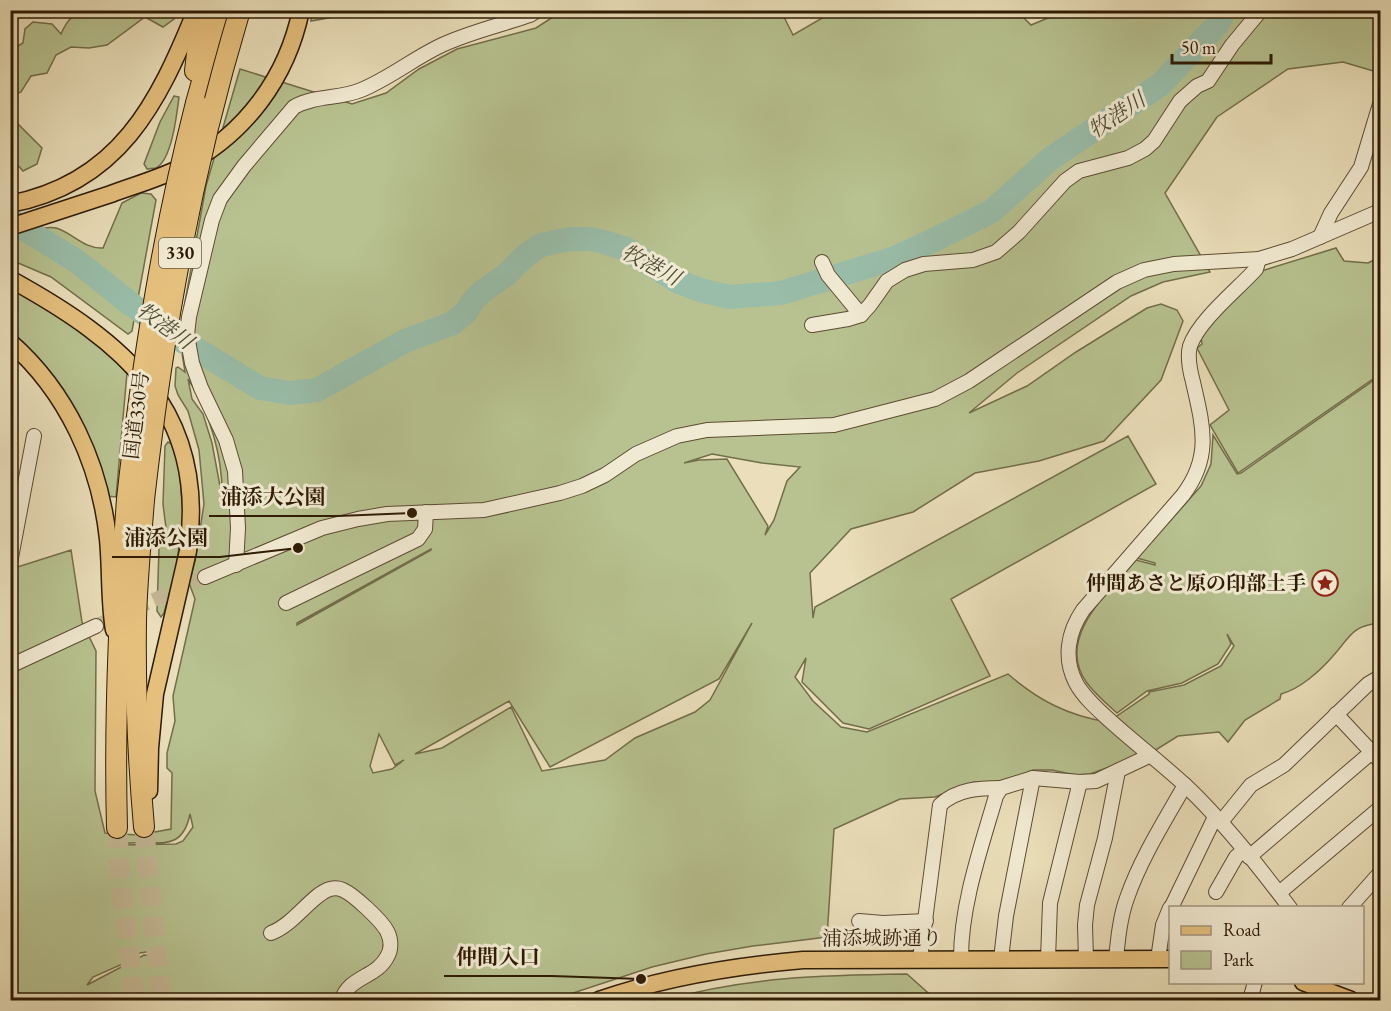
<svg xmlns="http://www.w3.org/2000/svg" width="1391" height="1011" viewBox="0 0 1391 1011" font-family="'EB Garamond','Noto Serif JP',serif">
  <rect width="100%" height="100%" fill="#eadfba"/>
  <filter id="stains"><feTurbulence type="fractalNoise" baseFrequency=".00333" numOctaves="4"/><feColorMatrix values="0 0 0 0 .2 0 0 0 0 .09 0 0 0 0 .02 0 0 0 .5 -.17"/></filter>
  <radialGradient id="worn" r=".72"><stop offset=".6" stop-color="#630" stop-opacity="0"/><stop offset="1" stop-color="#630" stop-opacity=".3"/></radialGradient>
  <g fill="#b7c290" stroke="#726e4a" stroke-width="1.5" fill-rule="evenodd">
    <path d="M836 10H971L996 16 1004 11H1017L1031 25 1067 10 1380 11V73L1343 62 1288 69 1217 117 1165 193 1210 272 1163 282 1131 296 1017 373 969 413 1027 386 1076 352 1147 308 1161 304 1177 310 1183 321 1161 380 1104 441 1039 461 975 473 913 512 851 529 810 573 813 618 815 607 1128 436 1156 484 951 599 990 676 869 729 843 723 802 682 806 658 795 677 813 701 841 727 867 732 1008 674C1038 700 1068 716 1108 722L1149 694V692L1184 685 1221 666 1234 646 1227 634 1231 644 1218 664 1182 683 1147 691 1117 713C1107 704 1095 694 1087 683 1054 638 1109 592 1136 560L1155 565V563L1137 558 1201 486 1211 464 1213 435 1237 474 1241 473 1380 376V623C1351 626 1351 636 1333 656 1320 671 1300 689 1281 694L1280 699 1245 720 1228 742 1219 732 1178 736 1154 751 1090 774 1075 775 1052 770H1033L1009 781 998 783 974 782 935 797 900 799 834 829 827 937 753 946 706 954 652 967 552 1000H11V569L71 550 82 622 96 651 95 791 105 833 138 835 171 829 172 773 167 768V753L175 721 173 696 195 599 189 583 195 561 204 504 199 450 188 411 178 395 175 386 176 368 178 367 185 372 179 335 206 186 240 69 352 104 386 93 419 69 457 49 536 28 562 11H781L793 35ZM188 379C210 411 223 459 222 497L212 443 203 414 192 399ZM712 454 762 463 800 467 787 481 774 520 765 535 768 526 727 459 699 460 684 463ZM431 549V550L297 625V623ZM752 623 710 700 695 712 635 738 605 760 542 771 511 707 442 748 415 754 509 701 550 767 719 679ZM379 734 395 765 404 760 392 769 373 773 370 766ZM190 814 193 827 183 841 176 844 120 845C152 836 181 858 190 814ZM158 950 159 956 144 955 87 985 93 977 127 962 128 955Z"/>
    <path d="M88 11H179L174 19 163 27 145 17 107 45 89 48 71 47 56 55 47 73 31 76 21 92 11 96V50L23 43 25 29 33 22 52 24 61 34C67 20 73 13 88 11Z"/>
    <path d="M311 11V10L356 11 345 15 311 21Z"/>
    <path d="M174 96 179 97C177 113 172 160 156 168 155 168 148 169 147 169L144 164 160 122Z"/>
    <path d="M11 117 42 148 37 164 23 171 14 161H11Z"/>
    <path d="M141 193 151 194 156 200 132 331 128 334 51 277 11 260V240C23 235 42 225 56 228 73 233 84 249 103 248L122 203Z"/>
    <path d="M1336 248 1344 261 1368 263 1380 257V374L1238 473 1210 425 1229 410 1197 348 1202 344 1201 338 1208 324 1258 272Z"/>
    <path d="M10 287C52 312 95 337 127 373L116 497 107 496 32 353 11 332Z"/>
    <path d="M168 442 172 444 179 464 183 516 176 569 164 613 161 617 157 611 159 548 166 528 163 504 165 446Z"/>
    <path d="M907 974 936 1000H665C746 977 824 975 907 974Z"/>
  </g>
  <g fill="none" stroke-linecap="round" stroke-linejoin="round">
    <path stroke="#99bda9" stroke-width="24" d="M10 220 78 262 132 305 181 340 260 388 290 393 317 390 405 341 453 323 466 312 473 301 483 291 506 275 525 256 541 245 570 239H590L604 242 626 249 677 281 700 290 729 297 781 293 895 258 936 239 992 211 1050 159 1160 85 1216 26 1225 10"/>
    <path stroke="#c4b896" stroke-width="14" stroke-dasharray="14 7" stroke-linecap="butt" d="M96 626 205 577"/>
    <g stroke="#c4b896" stroke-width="20" stroke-dasharray="20 10" stroke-linecap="butt">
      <path d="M144 827 161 1000"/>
      <path d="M117 828 122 892 135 1000"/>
    </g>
    <g stroke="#5d4c32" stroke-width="16">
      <g id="minor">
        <path d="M1320 237 1331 213 1361 167 1380 104"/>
        <path d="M1259 259 1256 269C1237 290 1199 320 1190 346 1187 357 1190 371 1193 382 1203 426 1212 457 1183 495L1083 610C1068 632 1063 658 1076 683 1083 696 1095 707 1106 717 1132 741 1160 762 1186 786 1224 822 1258 865 1290 908"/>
        <path d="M822 262 828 275 861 315"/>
        <path d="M812 325 848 319 861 315 870 305 887 281 905 270 924 264 973 260 996 252 1019 232 1065 181 1079 171 1128 158 1145 149 1154 141 1180 101 1197 86 1208 81 1232 45 1261 10"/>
        <path d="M10 563 34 436"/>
        <path d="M236 565 238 528 235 471 226 440 201 388 192 363 187 335 189 317 212 220 220 199 244 166 294 107C315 95 340 99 361 90 390 78 414 58 442 45 470 32 501 25 530 15L538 10"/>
        <path d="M205 577 322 528 358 519 387 514 484 510 560 493 582 486 605 475 636 454 677 436 707 430 834 425 935 399 969 381 1117 282 1144 270 1174 264 1259 259 1292 249 1380 211"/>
        <path d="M286 603 418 539 425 529 426 512"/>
        <path d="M10 666 96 626"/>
        <path d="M1336 714 1380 761"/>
        <path d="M1221 822 1251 785 1284 765 1368 684 1380 677"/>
        <path d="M1249 857 1380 745"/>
        <path d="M1216 892 1236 857 1244 850"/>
        <path d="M1279 893 1380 808"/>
        <path d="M1171 908 1215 817"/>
        <path d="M1349 908 1380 873"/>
        <path d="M859 921 883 923 926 921"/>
        <path d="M271 933C295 924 312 894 330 889 334 888 339 888 343 890 354 895 381 920 387 931 391 939 392 949 387 957 377 977 348 977 342 1000"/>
        <path d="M961 958C961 904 981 848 996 796L1001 788 1033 778 1080 782 1096 781 1149 756"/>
        <path d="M920 959 940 805C957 789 979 788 1001 788"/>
        <path d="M1001 959 1006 916 1033 778"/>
        <path d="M1048 959 1050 903 1080 782"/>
        <path d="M1086 959 1085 925 1087 905 1105 838 1118 771"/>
        <path d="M1116 959C1118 939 1120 917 1127 898 1141 858 1164 822 1185 785"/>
        <path d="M1158 959 1163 925 1170 908"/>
        <path d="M1250 1000 1255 982"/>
        <path d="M1380 1000V999"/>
      </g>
    </g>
    <g stroke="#2e1b04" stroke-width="19">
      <g id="major">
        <path d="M10 204C119 183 158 104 196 10"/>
        <path d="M10 227C44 216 77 205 111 194 135 185 161 178 184 166 245 134 287 78 301 10"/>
        <path d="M10 279C123 341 208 410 188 551L155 694 150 748 149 791"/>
        <path d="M10 342C67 392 100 464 108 539 111 570 109 600 114 630"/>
        <path d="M1303 982 1351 1000"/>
        <path d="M599 1000C665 977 733 966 803 960L1170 959"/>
      </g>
    </g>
    <g stroke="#2e1b04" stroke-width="22">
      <g id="highway">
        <path d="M195 71 202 10"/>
        <path d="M196 103 222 10"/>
        <path d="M144 827C138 758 135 689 136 620 137 580 141 540 144 500"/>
        <path d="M117 828C114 718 119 609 127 499"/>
      </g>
    </g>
    <use href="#minor" stroke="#f1ead2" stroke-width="14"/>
    <use href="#major" stroke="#e5c07d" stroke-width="16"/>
    <use href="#highway" stroke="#e5c07d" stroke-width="20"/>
    <g stroke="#2e1b04" stroke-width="22" stroke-linecap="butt">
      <g id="highway-bridge">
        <path d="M127 499C142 363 162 236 196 103"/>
        <path d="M144 500C163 332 191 173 240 10"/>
      </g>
    </g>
    <use href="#highway-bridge" stroke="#e5c07d" stroke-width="20"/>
  </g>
  <defs>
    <g id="sight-ring" transform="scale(1.35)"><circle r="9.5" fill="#f1ead2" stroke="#8f2418" stroke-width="1.5"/><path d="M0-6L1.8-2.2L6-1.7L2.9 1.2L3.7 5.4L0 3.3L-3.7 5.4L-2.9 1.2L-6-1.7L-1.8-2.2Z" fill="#8f2418"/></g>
  </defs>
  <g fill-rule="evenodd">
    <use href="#sight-ring" x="1325" y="583"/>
  </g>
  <g text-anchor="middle" stroke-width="6" stroke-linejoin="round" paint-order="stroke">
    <rect fill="#f1ead2" stroke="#685942" stroke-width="1.5" x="159" y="238" width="42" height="30" rx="4.5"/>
    <g font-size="18" font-weight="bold" fill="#2e1b04">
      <text x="180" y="259">330</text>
    </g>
    <g font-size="20" fill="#2e1b04" stroke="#f1ead2">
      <text transform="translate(136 415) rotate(-83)" y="7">国道330号</text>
      <text x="882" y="945">浦添城跡通り</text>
    </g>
    <g font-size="20" font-weight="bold" fill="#2e1b04" stroke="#f1ead2" text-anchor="end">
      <text x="1306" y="590">仲間あさと原の印部土手</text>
    </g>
    <g font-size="21" font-style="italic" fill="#4e4c36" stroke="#f1ead2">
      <text transform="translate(1117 115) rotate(-34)" y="7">牧港川</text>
      <text transform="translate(651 265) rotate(28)" y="7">牧港川</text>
      <text transform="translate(165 326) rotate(36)" y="7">牧港川</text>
    </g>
  </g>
  <path fill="none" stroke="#2e1b04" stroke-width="2" d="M412 513L338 516H209M298 548L220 557H112M641 979L552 976H444"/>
  <g fill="#2e1b04" stroke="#f1ead2" stroke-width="2">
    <circle cx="412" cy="513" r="6"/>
    <circle cx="298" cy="548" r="6"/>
    <circle cx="641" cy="979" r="6"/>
  </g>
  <g font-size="21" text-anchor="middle" font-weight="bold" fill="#2e1b04" stroke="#f1ead2" stroke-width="6" stroke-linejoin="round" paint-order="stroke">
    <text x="273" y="504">浦添大公園</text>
    <text x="166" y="545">浦添公園</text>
    <text x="498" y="964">仲間入口</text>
  </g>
  <rect width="1391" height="1011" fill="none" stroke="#eadfba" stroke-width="36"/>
  <rect x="12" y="12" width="1367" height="987" fill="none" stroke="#2e1b04" stroke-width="3"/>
  <rect x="18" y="18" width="1355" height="975" fill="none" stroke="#2e1b04" stroke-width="1.5"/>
  <rect x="1169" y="906" width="195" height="78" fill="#f1ead2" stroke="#a39780" stroke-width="1.5"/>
  <rect x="1181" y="926" width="30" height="9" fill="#e5c07d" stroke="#a39780" stroke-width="1.5"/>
  <text x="1223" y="936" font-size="18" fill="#2e1b04">Road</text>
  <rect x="1181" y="951" width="30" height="18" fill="#b7c290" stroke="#a39780" stroke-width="1.5"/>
  <text x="1223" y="966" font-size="18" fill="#2e1b04">Park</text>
  <path d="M1172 54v9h99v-9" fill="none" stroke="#2e1b04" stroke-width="3"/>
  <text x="1181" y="54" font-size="18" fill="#2e1b04" stroke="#f1ead2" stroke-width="4.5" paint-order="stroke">50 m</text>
  <rect width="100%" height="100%" filter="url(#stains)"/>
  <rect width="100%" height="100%" fill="url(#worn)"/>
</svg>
